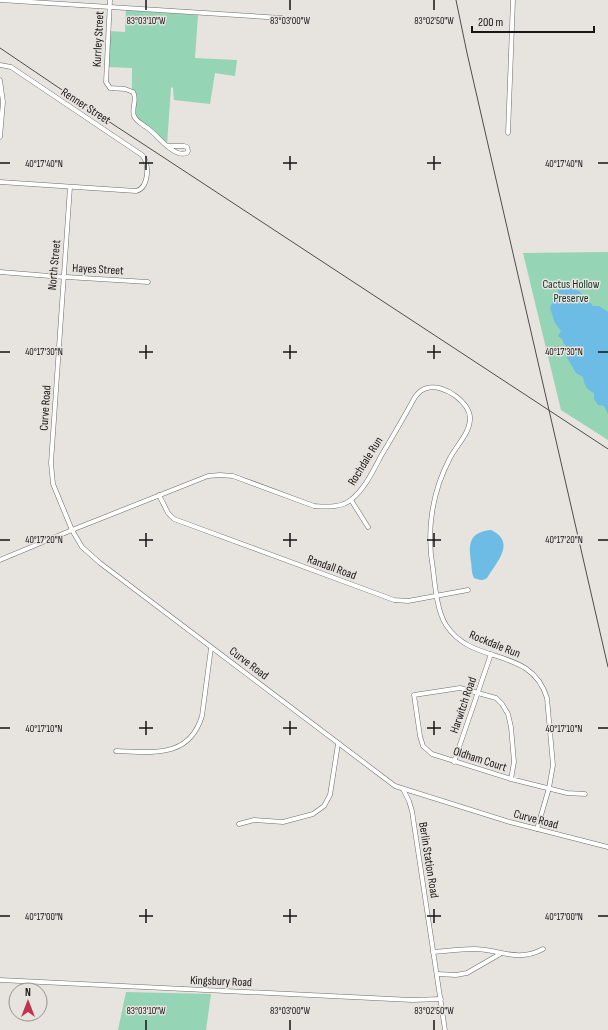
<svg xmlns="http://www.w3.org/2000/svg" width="608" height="1030" viewBox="0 0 608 1030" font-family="'Sofia Sans Condensed',sans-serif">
  <rect width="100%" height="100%" fill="#e7e3df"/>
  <g fill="#95d4b5">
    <path d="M126 10 198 15 195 58 237 60 235 76 215 73 210 104 174 100 173 88 171 87 167 145C161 139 138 122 135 115 131 104 132 81 132 68L107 67 109 31 125 32Z"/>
    <path d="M608 252V440L561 410 523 253Z"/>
    <path d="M126 992 211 994 206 1030H118Z"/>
  </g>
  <g fill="#6dbce6">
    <path d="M563 283 579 291 593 306H599L608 312V414L604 406 598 405 594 399V393C587 390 584 385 583 377L576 373 566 356V352L568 348 564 344 562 339 558 336 561 331 555 323 550 308 555 296H559L558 291Z"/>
    <path d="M491 530C517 542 496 563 487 578 483 581 479 580 474 578 471 572 472 567 471 562 468 543 470 532 491 530Z"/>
  </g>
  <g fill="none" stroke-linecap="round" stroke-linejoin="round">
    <g stroke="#6f6c68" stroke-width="5">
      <g id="minor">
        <path d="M0 0 282 18"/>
        <path d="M110 0 106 82 110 88 125 89 133 92C138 99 131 108 134 116 136 121 142 124 146 127 157 134 165 148 178 153 181 154 184 154 187 153L188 151 187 147 184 146H167"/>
        <path d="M0 65 11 67 142 155C150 163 149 188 136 191L0 182"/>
        <path d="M0 80 3 102 0 137"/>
        <path d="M508 133 513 0"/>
        <path d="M70 187 51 463 53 484 72 530 82 547 100 563 395 786 510 822 608 847"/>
        <path d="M0 272 50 276 148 282"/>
        <path d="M159 495 168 513 174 519 394 600 408 601 468 590"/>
        <path d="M351 500 368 527"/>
        <path d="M72 530 208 476 220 475 233 476 314 506C326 507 342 508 352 499 365 488 373 471 381 456 393 436 404 417 415 397 418 393 422 389 427 388 443 383 472 403 470 420 469 434 456 446 450 458 432 492 426 531 433 569 435 586 437 611 446 625 473 667 531 645 547 698L553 765 549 788 537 829"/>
        <path d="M0 560 72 530"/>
        <path d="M116 751C152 752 189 759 202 716L211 648"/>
        <path d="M454 762 491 654"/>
        <path d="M511 779 514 762 511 727 508 714 502 704 496 698 460 688 414 695 420 736 423 746 432 754 511 779 567 793 585 794"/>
        <path d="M403 789 409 801 412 811 445 1030"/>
        <path d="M239 824 254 820 283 822 313 814 324 806 330 795 338 744"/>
        <path d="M433 952C447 951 460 949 474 949 499 949 517 963 543 949"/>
        <path d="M437 974 456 975 467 973 500 954"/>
        <path d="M0 980 412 1000 441 999"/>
      </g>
    </g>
    <use href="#minor" stroke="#fff" stroke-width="4"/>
    <g stroke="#4f4d4b" stroke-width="1">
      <path d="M456 0 467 53 608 667"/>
      <path d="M0 48 105 119 608 449"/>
    </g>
  </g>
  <path fill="none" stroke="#171615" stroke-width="1.5" d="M146 0V10M290 0V10M434 0V10M146 156V170M290 156V170M434 156V170M0 163H10M139 163H153M283 163H297M427 163H441M598 163H608M146 345V359M290 345V359M434 345V359M0 352H10M139 352H153M283 352H297M427 352H441M598 352H608M146 533V547M290 533V547M434 533V547M0 540H10M139 540H153M283 540H297M427 540H441M598 540H608M146 721V735M290 721V735M434 721V735M0 728H10M139 728H153M283 728H297M427 728H441M598 728H608M146 909V923M290 909V923M434 909V923M0 916H10M139 916H153M283 916H297M427 916H441M598 916H608M146 1020V1030M290 1020V1030M434 1020V1030"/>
  <g text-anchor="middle" stroke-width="3" stroke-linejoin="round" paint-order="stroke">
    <g font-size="12" fill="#171615" stroke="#e7e3df">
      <text transform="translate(98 39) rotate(-87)" y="4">Kurrley Street</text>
      <text transform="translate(86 106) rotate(33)" y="4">Renner Street</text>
      <text transform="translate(54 265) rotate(-85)" y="4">North Street</text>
      <text transform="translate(98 269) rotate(3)" y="4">Hayes Street</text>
      <text transform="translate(45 408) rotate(-86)" y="4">Curve Road</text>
      <text transform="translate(365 461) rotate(-58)" y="4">Rochdale Run</text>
      <text transform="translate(332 567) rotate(20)" y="4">Randall Road</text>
      <text transform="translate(495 644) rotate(22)" y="4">Rockdale Run</text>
      <text transform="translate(249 663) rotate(37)" y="4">Curve Road</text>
      <text transform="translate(463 705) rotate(-71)" y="4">Harwitch Road</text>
      <text transform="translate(480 759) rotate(18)" y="4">Oldham Court</text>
      <text transform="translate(536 819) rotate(15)" y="4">Curve Road</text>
      <text transform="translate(429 860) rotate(81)" y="4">Berlin Station Road</text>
      <text transform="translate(221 981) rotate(2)" y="4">Kingsbury Road</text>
    </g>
    <g font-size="12" fill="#123727" stroke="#e7e3df">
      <text x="571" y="288">Cactus Hollow<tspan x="571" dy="14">Preserve</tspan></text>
    </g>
  </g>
  <g font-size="10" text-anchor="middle" fill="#171615" stroke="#e7e3df" stroke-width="3" stroke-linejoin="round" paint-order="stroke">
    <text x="146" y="24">83°03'10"W</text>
    <text x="290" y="24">83°03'00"W</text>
    <text x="434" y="24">83°02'50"W</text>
    <text x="44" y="167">40°17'40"N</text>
    <text x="564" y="167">40°17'40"N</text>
    <text x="44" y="355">40°17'30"N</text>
    <text x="564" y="355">40°17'30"N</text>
    <text x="44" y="543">40°17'20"N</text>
    <text x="564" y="543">40°17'20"N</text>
    <text x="44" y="732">40°17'10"N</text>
    <text x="564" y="732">40°17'10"N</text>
    <text x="44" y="920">40°17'00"N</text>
    <text x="564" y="920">40°17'00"N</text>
    <text x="146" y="1014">83°03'10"W</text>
    <text x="290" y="1014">83°03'00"W</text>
    <text x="434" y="1014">83°02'50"W</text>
  </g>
  <g transform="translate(28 1002)"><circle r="19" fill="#e7e3df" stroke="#94918e"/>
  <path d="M0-3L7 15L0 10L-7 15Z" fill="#c2314f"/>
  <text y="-6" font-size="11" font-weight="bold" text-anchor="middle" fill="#171615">N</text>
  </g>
  <path d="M472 26v6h122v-6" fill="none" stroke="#171615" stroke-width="2"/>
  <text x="478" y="26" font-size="12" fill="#171615" stroke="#e7e3df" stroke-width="3" paint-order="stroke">200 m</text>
</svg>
